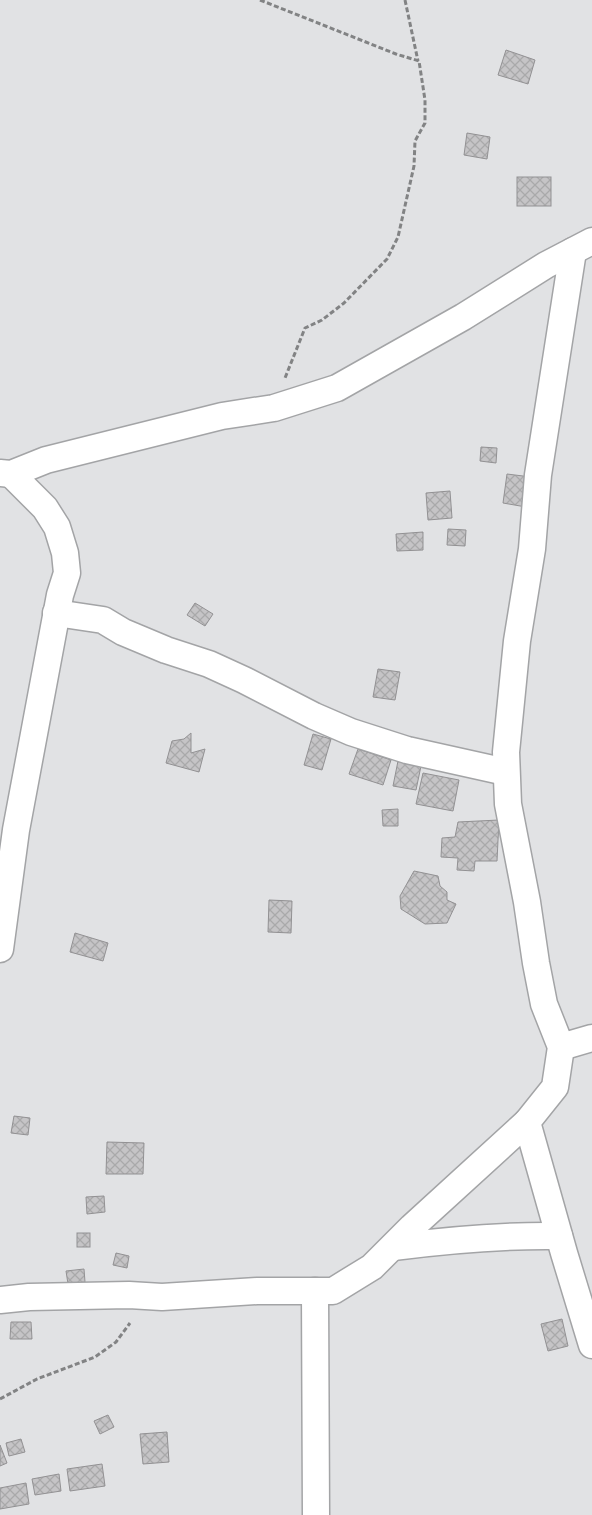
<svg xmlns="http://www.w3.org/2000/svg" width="592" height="1515" viewBox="0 0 592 1515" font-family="'Work Sans',sans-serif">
  <defs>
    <pattern id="building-cross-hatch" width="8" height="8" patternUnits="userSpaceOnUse" patternTransform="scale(1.25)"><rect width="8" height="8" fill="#c5c4c6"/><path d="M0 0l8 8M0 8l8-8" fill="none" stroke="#a9a9aa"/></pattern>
  </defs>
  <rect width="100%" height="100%" fill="#e1e2e4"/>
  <g fill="url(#building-cross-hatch)" stroke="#929193">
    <path d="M506 50 535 60 528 84 498 75Z"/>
    <path d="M467 133 490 137 487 159 464 155Z"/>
    <rect x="517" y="177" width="34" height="29"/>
    <path d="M481 447 497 448 496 463 480 461Z"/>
    <path d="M507 474 531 477 526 507 503 503Z"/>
    <path d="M450 491 452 518 428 520 426 493Z"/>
    <path d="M448 529 466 530 465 546 447 545Z"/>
    <path d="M423 532V550L397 551 396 534Z"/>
    <path d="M195 603 213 614 205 626 187 615Z"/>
    <path d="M378 669 400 672 395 700 373 697Z"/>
    <path d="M191 733V753L205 749 199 772 166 763 172 741 184 739Z"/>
    <path d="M313 734 331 739 322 770 304 765Z"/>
    <path d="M358 749 391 760 383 785 349 774Z"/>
    <path d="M398 761 421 766 416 790 393 786Z"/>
    <path d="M423 773 459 780 453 811 416 804Z"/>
    <path d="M398 809V826H383L382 810Z"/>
    <path d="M499 820 497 861H475L474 871 457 870 458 858 441 857 442 838 455 837 458 822Z"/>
    <path d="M414 871 438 876 440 886 447 892V900L456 904 447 923 425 924 401 909 400 896Z"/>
    <path d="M269 900 292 901 291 933 268 932Z"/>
    <path d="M75 933 108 943 103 961 70 952Z"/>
    <path d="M14 1116 30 1118 28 1135 11 1133Z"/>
    <path d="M107 1142 144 1143 143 1174H106Z"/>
    <path d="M104 1196 105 1212 87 1214 86 1197Z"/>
    <rect x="77" y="1233" width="13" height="14"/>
    <path d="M116 1253 129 1256 127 1268 113 1265Z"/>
    <path d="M84 1269 85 1282 68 1284 66 1271Z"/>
    <path d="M562 1319 568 1346 548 1351 541 1324Z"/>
    <path d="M11 1322H31L32 1339H10Z"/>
    <path d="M108 1415 114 1427 100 1434 94 1421Z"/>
    <path d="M167 1432 169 1462 143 1464 140 1434Z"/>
    <path d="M21 1439 25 1452 9 1456 6 1443Z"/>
    <path d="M0 1445 7 1463 0 1466Z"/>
    <path d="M102 1464 105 1486 70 1491 67 1469Z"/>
    <path d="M59 1474 61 1491 35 1495 32 1479Z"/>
    <path d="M26 1483 29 1504 0 1509V1488Z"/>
  </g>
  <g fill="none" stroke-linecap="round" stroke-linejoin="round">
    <g stroke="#a3a4a6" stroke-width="29">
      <g id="street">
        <path d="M573 251 538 475 532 549 517 641 506 752 508 804 527 902 536 963 544 1004 561 1047 555 1087 527 1122 564 1253 592 1345"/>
        <path d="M0 473 11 474 46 460 222 416 274 408 337 388 463 317 546 265 592 241"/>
        <path d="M56 613 103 620 123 632 166 650 209 664 244 680 314 716 351 732 407 750 506 772"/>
        <path d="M0 949 16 830 60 595 67 573 65 553 57 527 45 508 11 474"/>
        <path d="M561 1047 592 1038"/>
        <path d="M393 1247C448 1240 503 1235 559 1236"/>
        <path d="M315 1291 316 1515"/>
        <path d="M0 1300 29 1297 129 1295 162 1297 257 1291H333L372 1267 412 1227 527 1122"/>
      </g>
    </g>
    <g stroke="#828384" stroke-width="3" stroke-dasharray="5 2.5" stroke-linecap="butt">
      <path d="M260 0 396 54 419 61 425 100V123L415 141 414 166 398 237 387 259 344 303 322 320 305 328 285 378"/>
      <path d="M405 0 418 61"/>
      <path d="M0 1399 37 1379 95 1357 116 1342 130 1323"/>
    </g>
    <use href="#street" stroke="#fff" stroke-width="26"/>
  </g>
</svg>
